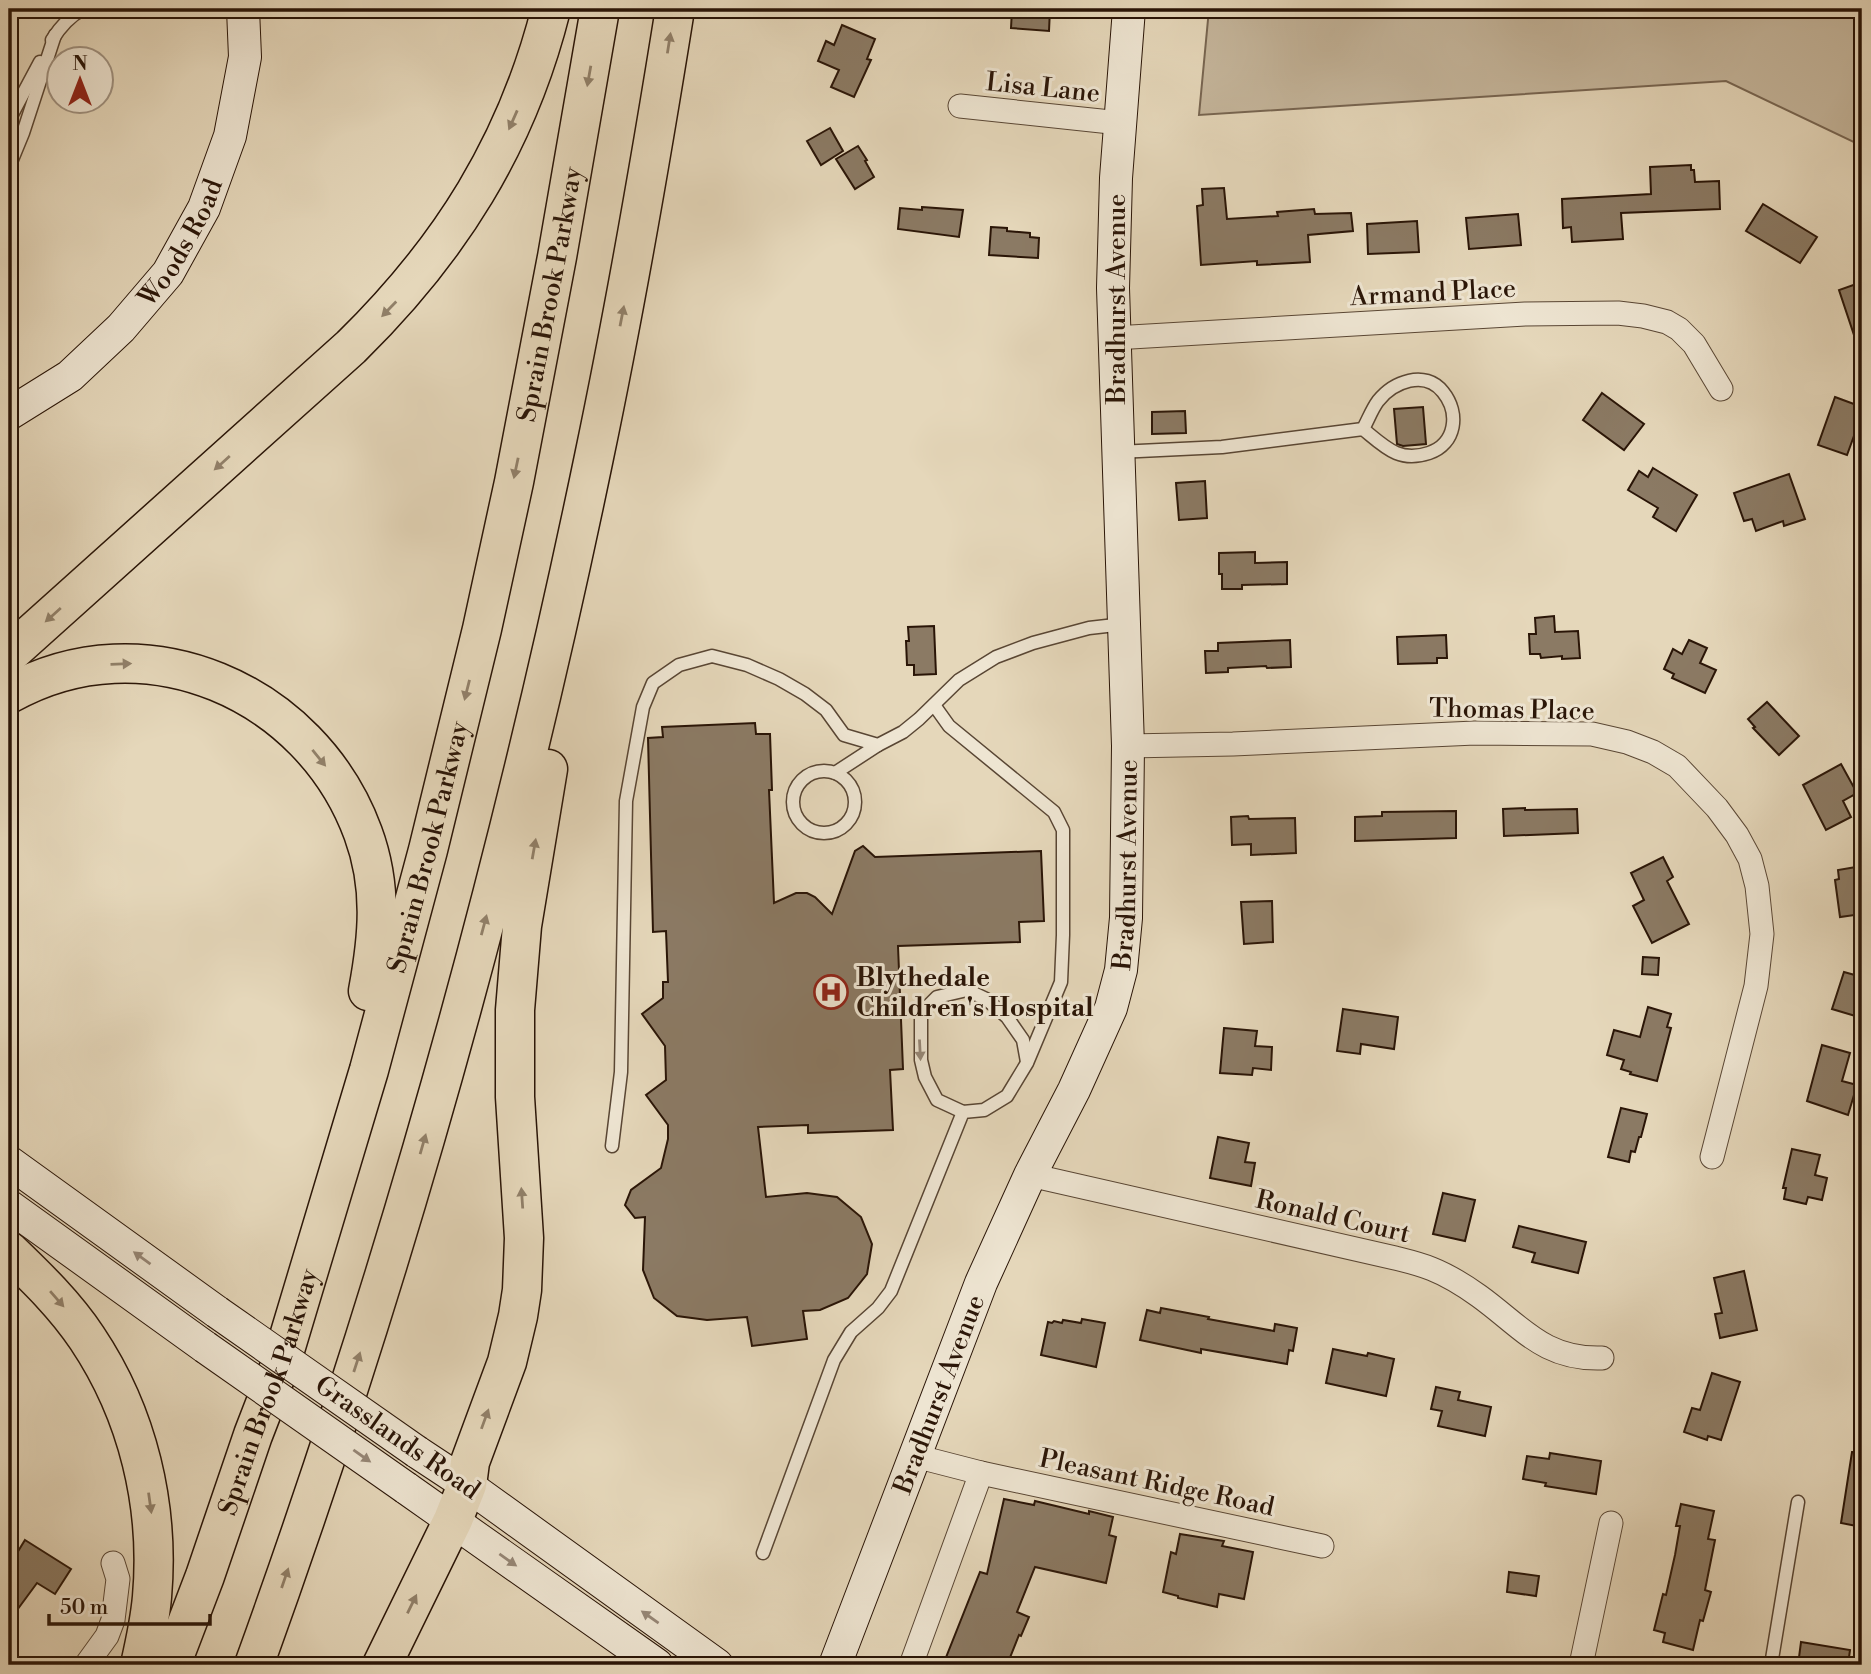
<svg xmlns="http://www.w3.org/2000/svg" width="1871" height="1674" viewBox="0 0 1871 1674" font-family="'Libre Bodoni',serif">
  <rect width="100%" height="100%" fill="#e5d7ba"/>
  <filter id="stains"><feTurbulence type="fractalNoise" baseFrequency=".00286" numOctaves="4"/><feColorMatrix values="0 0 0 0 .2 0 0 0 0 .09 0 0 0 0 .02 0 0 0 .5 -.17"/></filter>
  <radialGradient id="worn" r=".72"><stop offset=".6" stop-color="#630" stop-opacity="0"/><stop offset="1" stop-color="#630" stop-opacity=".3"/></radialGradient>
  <path fill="#c5b69c" stroke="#786652" stroke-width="2" d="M1209 9H1862V146L1726 81 1199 115Z"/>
  <g fill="#8b7a64" stroke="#2a1507" stroke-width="2">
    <path d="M1012 9H1050L1049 31 1011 28Z"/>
    <path d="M842 25 875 39 867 59 871 60 854 97 831 87 839 70 818 61 826 41 834 45Z"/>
    <path d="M830 128 843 151 821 165 807 141Z"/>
    <path d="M858 146 867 160 865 161 874 177 855 189 836 159Z"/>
    <path d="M1691 165V170H1694L1695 182 1719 181 1720 209 1621 213 1623 239 1572 242 1571 227 1563 228 1562 199 1651 194 1650 167Z"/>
    <path d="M1224 188 1227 219 1278 216 1277 212 1314 209 1315 214 1351 213 1353 231 1308 235 1310 262 1257 265V261L1201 265 1197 206 1203 205 1202 189Z"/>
    <path d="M1763 204 1817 237 1800 263 1746 231Z"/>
    <path d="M922 207 963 210 959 237 898 229 900 208 922 210Z"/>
    <path d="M1518 214 1521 245 1469 249 1466 218Z"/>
    <path d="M1417 221 1419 252 1368 254 1367 224Z"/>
    <path d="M991 227 1007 228V231L1030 233V237L1039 238 1038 258 989 255Z"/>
    <path d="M1862 282V350H1859L1839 290Z"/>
    <path d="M1602 393 1644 424 1624 450 1583 420Z"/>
    <path d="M1835 397 1862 407V427L1858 425 1847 455 1818 445Z"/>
    <path d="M1423 407 1426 444 1403 446 1397 444 1394 409Z"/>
    <path d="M1185 411 1186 433 1152 434V412Z"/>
    <path d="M1653 468 1697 495 1676 531 1653 517 1658 508 1628 490 1639 471 1648 477Z"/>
    <path d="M1789 474 1805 519 1784 526 1783 521 1756 531 1752 519 1744 521 1734 493Z"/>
    <path d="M1205 481 1207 518 1179 520 1176 483Z"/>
    <path d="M1255 552V563L1287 562V584L1242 585V589H1222V574H1219V553Z"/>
    <path d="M1554 616 1555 632 1578 631 1580 658 1562 659V656L1541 658 1540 654H1530L1529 634H1536L1535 618Z"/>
    <path d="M934 626 936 674 914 675V665H907L906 641H909L908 627Z"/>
    <path d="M1446 635 1447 658H1437V663L1398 664 1397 637Z"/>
    <path d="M1290 640 1291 667 1267 668 1266 666 1228 668V672L1206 673 1205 651H1218V643Z"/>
    <path d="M1689 640 1707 648 1700 663 1716 670 1705 693 1672 678 1674 674 1664 669 1673 649 1682 654Z"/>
    <path d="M1767 702 1799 736 1779 755 1753 728 1755 727 1748 719Z"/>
    <path d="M755 723 756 734H770L772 790H769L774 903 796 893H807L815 897 832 914 855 851 863 846 875 857 1041 851 1044 921 1019 922 1020 942 898 946 903 1069 890 1070 893 1130 808 1133V1125L758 1127 766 1197 807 1193 837 1197 861 1217 872 1244 867 1274 848 1298 820 1310 803 1311 807 1339 752 1346 747 1317 707 1320 677 1316 654 1298 643 1270 645 1217 635 1218 625 1205 631 1190 661 1168 668 1139V1125L646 1095 666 1080 665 1046 642 1014 663 998V982H668L666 931 653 932 648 738 663 737 662 727Z"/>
    <path d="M1841 764 1857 793 1843 801 1851 817 1826 830 1803 785Z"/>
    <path d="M1525 808V810L1577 809 1578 833 1504 836 1503 809Z"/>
    <path d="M1456 811V838L1355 841V817L1382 816V812Z"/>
    <path d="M1248 816 1249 819 1295 818 1296 853 1251 855V844L1232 845 1231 817Z"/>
    <path d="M1663 857 1673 877 1667 881 1689 924 1652 943 1633 906 1644 900 1631 873Z"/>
    <path d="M1862 866V914L1840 917 1835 880 1839 879 1838 870Z"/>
    <path d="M1272 901 1273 942 1244 944 1241 902Z"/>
    <path d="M1643 957 1659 958 1658 975 1642 974Z"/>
    <path d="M1844 972 1862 977V1018L1832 1009Z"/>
    <path d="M1648 1007 1671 1014 1667 1027 1671 1028 1657 1081 1630 1074 1631 1072 1621 1069 1624 1060 1607 1055 1614 1030 1640 1037Z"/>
    <path d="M1343 1009 1398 1017 1394 1049 1361 1044 1360 1054 1337 1051Z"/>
    <path d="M1224 1028 1257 1031 1255 1046 1272 1047 1271 1070 1253 1068 1252 1075 1220 1073Z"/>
    <path d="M1822 1045 1850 1053 1842 1081 1857 1085 1848 1115 1807 1101Z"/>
    <path d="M1621 1108 1647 1114 1641 1137H1639L1635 1152 1631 1151 1629 1162 1608 1157Z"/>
    <path d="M1218 1137 1249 1143 1245 1162 1255 1163 1251 1186 1210 1178Z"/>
    <path d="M1792 1149 1820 1155 1815 1175 1827 1178 1822 1200 1808 1197 1806 1204 1784 1199 1786 1188H1783Z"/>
    <path d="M1443 1193 1475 1200 1465 1241 1433 1234Z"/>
    <path d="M1519 1226 1586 1242 1578 1273 1532 1262 1535 1253 1513 1247Z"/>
    <path d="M1744 1271 1757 1330 1720 1338 1715 1314 1722 1313 1714 1278Z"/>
    <path d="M1161 1308 1209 1317 1208 1319 1274 1331 1275 1324 1297 1328 1293 1351 1289 1350 1287 1364 1201 1349V1353L1140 1340 1147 1310 1160 1313Z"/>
    <path d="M1082 1319 1105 1323 1096 1367 1041 1355 1048 1322 1052 1323 1054 1321 1062 1323 1063 1320 1081 1323Z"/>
    <path d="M1333 1349 1367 1356 1368 1353 1394 1359 1386 1396 1326 1383Z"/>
    <path d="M1712 1373 1740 1382 1721 1440 1708 1436 1707 1440 1684 1432 1692 1408 1700 1410Z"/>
    <path d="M1436 1387 1460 1392 1458 1400 1491 1407 1485 1436 1438 1426 1442 1411 1431 1409Z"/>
    <path d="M1852 1452 1862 1453V1527L1841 1523Z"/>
    <path d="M1550 1453 1601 1461 1596 1494 1545 1486 1546 1483 1523 1479 1527 1456 1549 1459Z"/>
    <path d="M1004 1499 1034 1505 1035 1501 1089 1514V1511L1113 1517 1109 1535 1116 1537 1106 1583 1035 1567 1017 1612 1029 1617 1021 1636 1019 1635 1007 1665H943L980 1572 987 1574Z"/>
    <path d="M1681 1504 1714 1511 1708 1539 1715 1540 1705 1590 1711 1592 1703 1621 1700 1620 1693 1650 1663 1642 1665 1633 1654 1630 1663 1594 1666 1595 1675 1555 1680 1526H1676Z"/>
    <path d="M1180 1534 1224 1541 1222 1546 1253 1552 1244 1599 1219 1594 1217 1607 1178 1598V1596L1163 1592 1171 1552 1176 1554Z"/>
    <path d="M25 1540 71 1569 55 1594 37 1583 9 1621V1566Z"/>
    <path d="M1509 1572 1539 1576 1536 1596 1507 1592Z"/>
    <path d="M1801 1642 1850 1650 1848 1665H1798Z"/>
  </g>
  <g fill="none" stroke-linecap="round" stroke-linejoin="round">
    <g stroke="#594634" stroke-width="15">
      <g id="lane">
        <path d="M52 40C60 27 70 16 83 9"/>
        <path d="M9 120 40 62"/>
        <path d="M9 167 23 133 55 35"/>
        <path d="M1118 452 1222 447 1363 429C1385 447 1399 463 1429 453 1456 444 1460 413 1443 392 1425 369 1393 382 1378 401 1372 409 1368 420 1363 429"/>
        <circle cx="824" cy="802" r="31"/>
        <path d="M835 773 878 745"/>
        <path d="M963 1112 937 1100 925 1077 921 1060V1013L937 997 967 990 986 999 1007 1017 1023 1040 1027 1062"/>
        <path d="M612 1146 621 1072 626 801 643 707 653 683 679 665 712 656 747 665 779 679 805 694 826 710 844 735 878 745 903 732 919 719 959 680 996 657 1033 643 1089 628 1124 624"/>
        <path d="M763 1553 834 1360 851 1332 878 1308 891 1291 963 1112 984 1110 1007 1096 1027 1063 1061 982 1063 935V830L1054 812 949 726 934 705"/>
        <path d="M1771 1665 1798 1502"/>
      </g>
    </g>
    <g stroke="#594634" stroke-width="25">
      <g id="street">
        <path d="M960 106 1120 123"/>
        <path d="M1114 338 1525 314 1618 313 1643 316 1667 322 1679 329 1694 344 1721 389"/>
        <path d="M1128 746 1233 744 1475 733 1592 734 1627 742 1653 752 1677 766 1717 808 1737 835 1750 859 1757 886 1762 934 1756 986 1712 1157"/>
        <path d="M1030 1175 1395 1258C1407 1261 1420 1264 1432 1269 1447 1275 1465 1286 1479 1296 1522 1327 1544 1360 1602 1358"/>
        <path d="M915 1456 981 1473 1322 1546"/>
        <path d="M86 1665 107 1636 113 1620 118 1579 113 1563"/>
        <path d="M911 1665 981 1473"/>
        <path d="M1581 1665 1611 1523"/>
      </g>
    </g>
    <g stroke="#2a1507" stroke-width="34">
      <g id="secondary">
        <path id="s1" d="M9 414 70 376 121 328 168 273 204 208 230 136 245 57 243 9"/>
        <path d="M9 1162 217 1312"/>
        <path d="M9 1206 205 1347"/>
        <path d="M417 1452 467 1485 717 1665"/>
        <path d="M406 1488 657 1665"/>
        <path id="s2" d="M835 1665 981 1283 1030 1175 1074 1090 1111 1008 1121 970 1126 918 1128 746 1113 288 1116 178 1129 9"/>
      </g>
    </g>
    <g stroke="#2a1507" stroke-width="41">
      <g id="highway">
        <path d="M9 654 351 347C450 250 517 144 551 9"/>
        <path d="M9 694C144 618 311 691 363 833 383 887 378 937 368 991"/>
        <path d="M9 1251C37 1278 65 1305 87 1338 138 1414 160 1506 152 1597 150 1620 145 1643 140 1665"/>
        <path id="s3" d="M171 1665 205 1576 253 1435 282 1360 369 1070 428 850 482 629 514 482 557 257 600 9"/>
        <path d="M254 1665C396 1272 509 867 594 457 625 309 651 159 675 9"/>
        <path d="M382 1665 453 1520 467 1485 470 1462 507 1362 518 1316 522 1290 524 1238 515 1097V1010L522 926 548 769"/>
      </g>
    </g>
    <use href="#lane" stroke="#eee5d2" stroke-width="12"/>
    <use href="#street" stroke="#eee5d2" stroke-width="23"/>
    <use href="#secondary" stroke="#eee5d2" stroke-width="32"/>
    <use href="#highway" stroke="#e5d7ba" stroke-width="38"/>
    <g stroke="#2a1507" stroke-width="34" stroke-linecap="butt">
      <g id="secondary-bridge">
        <path d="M217 1312 417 1452"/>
        <path d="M205 1347 406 1488"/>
      </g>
    </g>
    <use href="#secondary-bridge" stroke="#eee5d2" stroke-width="32"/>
  </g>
  <defs><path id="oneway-solid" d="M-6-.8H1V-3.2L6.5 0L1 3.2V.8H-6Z" transform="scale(1.75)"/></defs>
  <g fill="#918069">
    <use href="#oneway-solid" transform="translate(669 43) rotate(-81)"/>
    <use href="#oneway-solid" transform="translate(589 76) rotate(100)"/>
    <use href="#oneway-solid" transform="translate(513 120) rotate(114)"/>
    <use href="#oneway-solid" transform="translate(389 309) rotate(134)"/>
    <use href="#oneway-solid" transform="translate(622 316) rotate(-79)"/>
    <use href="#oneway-solid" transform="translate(222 463) rotate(138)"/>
    <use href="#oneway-solid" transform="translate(516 468) rotate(102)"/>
    <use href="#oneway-solid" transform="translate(53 615) rotate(138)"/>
    <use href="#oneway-solid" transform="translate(121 664) rotate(-2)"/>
    <use href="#oneway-solid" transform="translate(467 690) rotate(104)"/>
    <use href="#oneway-solid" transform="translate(319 758) rotate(51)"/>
    <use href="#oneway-solid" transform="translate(534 849) rotate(-80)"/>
    <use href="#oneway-solid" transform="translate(484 925) rotate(-75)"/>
    <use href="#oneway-solid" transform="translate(423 1144) rotate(-74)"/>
    <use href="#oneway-solid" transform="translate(522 1198) rotate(-94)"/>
    <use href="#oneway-solid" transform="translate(57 1299) rotate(49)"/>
    <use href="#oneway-solid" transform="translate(357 1362) rotate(-72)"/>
    <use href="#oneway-solid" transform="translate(485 1419) rotate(-70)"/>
    <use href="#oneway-solid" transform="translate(150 1503) rotate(82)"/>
    <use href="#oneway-solid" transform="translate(285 1578) rotate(-71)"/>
    <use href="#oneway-solid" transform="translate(412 1604) rotate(-64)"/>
  </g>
  <g fill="#968777">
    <use href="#oneway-solid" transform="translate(920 1050) rotate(87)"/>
    <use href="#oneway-solid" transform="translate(142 1258) rotate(-144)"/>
    <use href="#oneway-solid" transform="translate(362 1456) rotate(35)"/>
    <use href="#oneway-solid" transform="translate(508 1560) rotate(35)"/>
    <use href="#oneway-solid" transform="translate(650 1617) rotate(-145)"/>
  </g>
  <defs>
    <g id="hospital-ring" transform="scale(1.75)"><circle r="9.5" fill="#eee5d2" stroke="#8f2418" stroke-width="1.5"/><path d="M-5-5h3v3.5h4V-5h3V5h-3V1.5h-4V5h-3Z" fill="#8f2418"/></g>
  </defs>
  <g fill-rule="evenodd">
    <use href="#hospital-ring" x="831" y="992"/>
  </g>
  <g text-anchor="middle" stroke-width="6" stroke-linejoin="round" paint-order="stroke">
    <g font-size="26" fill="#2a1507" stroke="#eee5d2">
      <text transform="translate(1043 87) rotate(6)" y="9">Lisa Lane</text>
      <text dy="9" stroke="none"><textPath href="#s1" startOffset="247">Woods Road</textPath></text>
      <text transform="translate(1433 292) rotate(-3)" y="9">Armand Place</text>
      <text dy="9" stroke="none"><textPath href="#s3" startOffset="1424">Sprain Brook Parkway</textPath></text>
      <text transform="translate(1116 299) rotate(-90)" y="9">Bradhurst Avenue</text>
      <text transform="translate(1512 709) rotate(1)" y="9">Thomas Place</text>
      <text dy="9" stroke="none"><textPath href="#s3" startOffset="858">Sprain Brook Parkway</textPath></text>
      <text dy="9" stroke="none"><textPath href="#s2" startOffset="858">Bradhurst Avenue</textPath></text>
      <text transform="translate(1333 1216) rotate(13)" y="9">Ronald Court</text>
      <text dy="9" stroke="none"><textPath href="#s3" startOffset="290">Sprain Brook Parkway</textPath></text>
      <text dy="9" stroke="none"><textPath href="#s2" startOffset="290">Bradhurst Avenue</textPath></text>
      <text transform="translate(398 1437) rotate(35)" y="9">Grasslands Road</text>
      <text transform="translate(1157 1482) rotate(12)" y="9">Pleasant Ridge Road</text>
    </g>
    <g font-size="26" font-weight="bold" fill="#2a1507" stroke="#eee5d2" text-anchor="start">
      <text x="856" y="986">Blythedale<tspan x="856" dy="30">Children's Hospital</tspan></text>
    </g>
  </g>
  <rect width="1871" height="1674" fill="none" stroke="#e5d7ba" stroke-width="35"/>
  <rect x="10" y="10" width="1850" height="1653" fill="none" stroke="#2a1507" stroke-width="3.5"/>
  <rect x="18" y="18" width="1836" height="1639" fill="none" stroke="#2a1507" stroke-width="2"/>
  <g transform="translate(80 80)"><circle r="33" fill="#eee5d2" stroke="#a09281" stroke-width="2"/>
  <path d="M0-5L12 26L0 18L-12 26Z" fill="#8f2418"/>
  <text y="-10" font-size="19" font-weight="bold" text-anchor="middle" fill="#2a1507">N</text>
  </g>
  <path d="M49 1614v10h161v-10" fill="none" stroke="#2a1507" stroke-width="3.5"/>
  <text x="60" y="1614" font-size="21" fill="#2a1507" stroke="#eee5d2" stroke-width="5" paint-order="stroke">50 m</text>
  <rect width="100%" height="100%" filter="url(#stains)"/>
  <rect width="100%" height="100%" fill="url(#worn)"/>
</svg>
